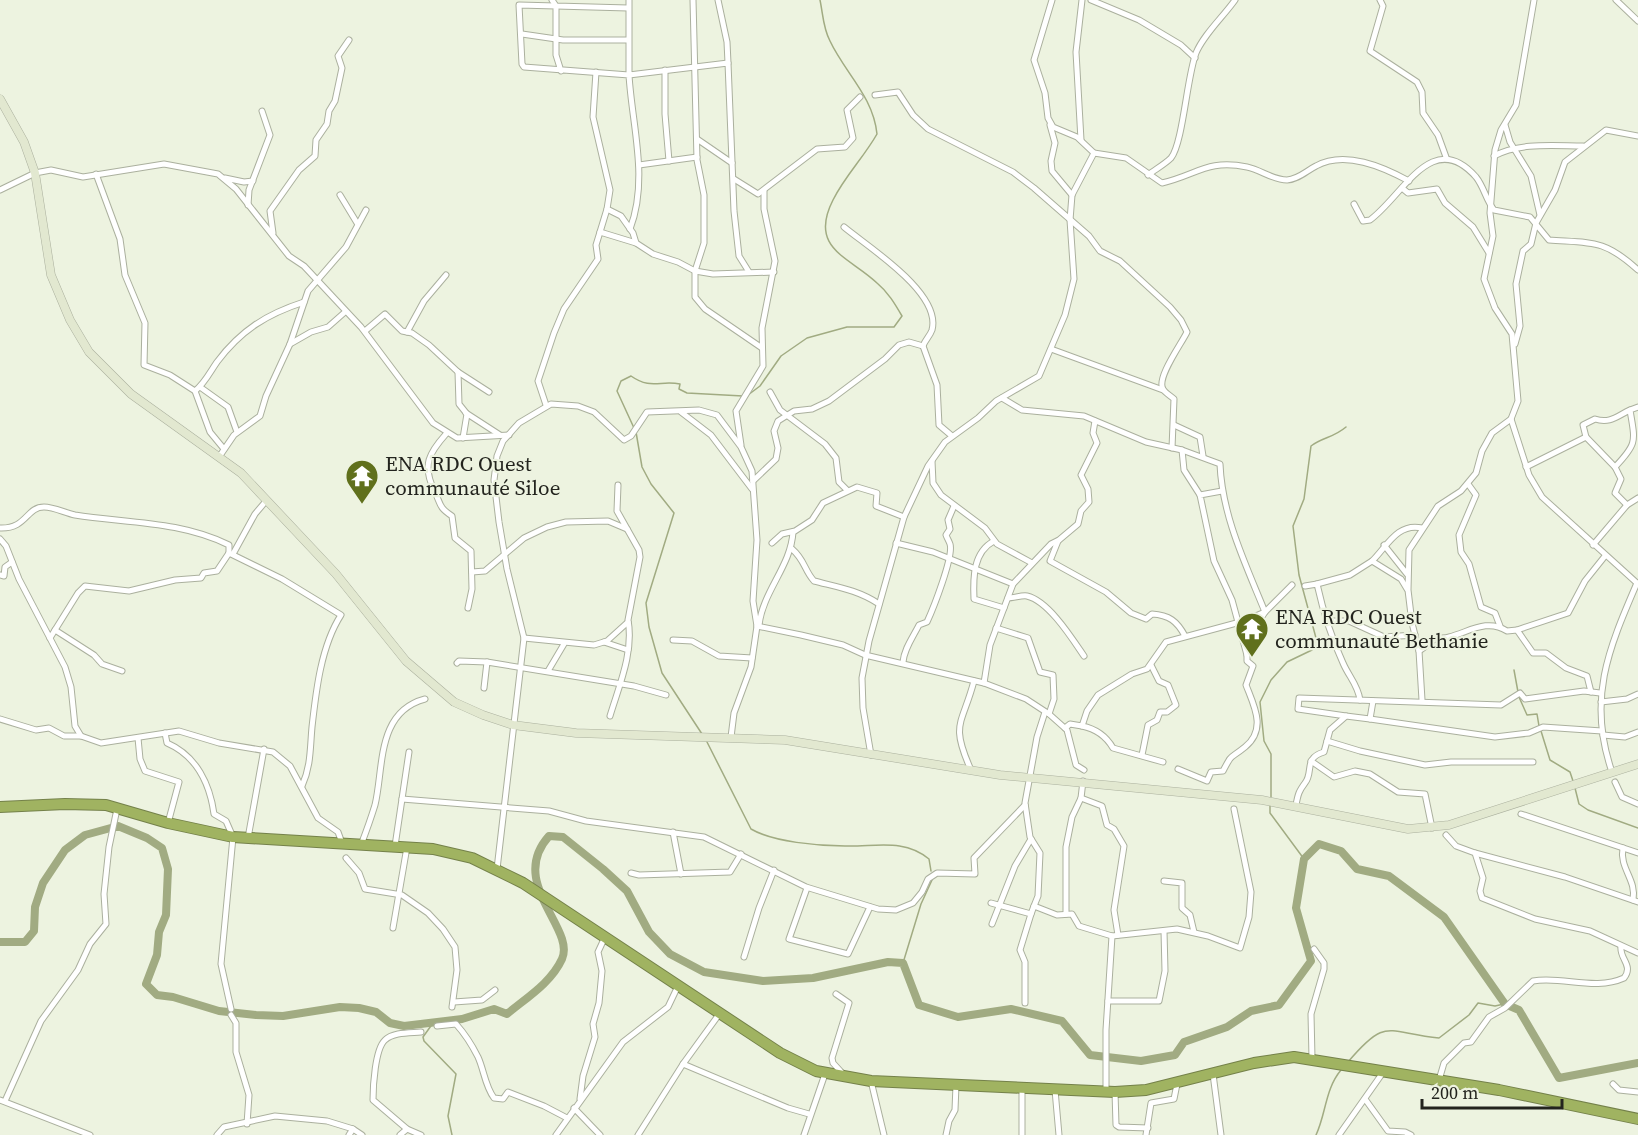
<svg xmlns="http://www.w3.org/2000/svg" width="1638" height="1135" viewBox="0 0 1638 1135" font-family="'Source Serif 4',serif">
  <rect width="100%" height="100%" fill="#edf3e0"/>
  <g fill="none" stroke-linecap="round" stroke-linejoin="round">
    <g stroke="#a1ab82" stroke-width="1.5">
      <path d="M748 395 760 386 781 356 807 338 847 327H894L902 316C895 304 888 292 877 283 850 257 808 249 833 200 845 176 864 157 877 134 873 96 845 73 830 41 823 28 823 14 820 0"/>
      <path d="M634 428 617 391 621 381 631 376C651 390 660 380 680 384L679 389 687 393 743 396"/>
      <path d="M636 432 642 467 651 484 674 513 646 603 649 627 662 673 702 734"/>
      <path d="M1514 670 1518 692"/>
      <path d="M1519 697 1527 715 1537 714 1539 726"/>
      <path d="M1541 731 1550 760 1570 772 1573 781"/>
      <path d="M706 740 751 829C773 842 819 846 845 846 875 847 904 838 929 859L931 871"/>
      <path d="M1575 788 1579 804 1588 810 1638 828"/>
      <path d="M1271 797V754L1264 741 1260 702 1271 680 1287 662 1312 650 1316 638 1299 575 1293 526 1304 499 1311 446C1323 437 1333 438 1346 427"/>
      <path d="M1270 805V813L1304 859"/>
      <path d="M903 963 921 904 932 880"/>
      <path d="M433 1023 423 1037 424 1041 456 1074 448 1116 452 1135"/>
      <path d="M1348 1062C1387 1016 1386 1033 1439 1038L1469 1015 1478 1003 1495 1006 1504 1004"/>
      <path d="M1316 1135C1326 1114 1325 1089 1341 1070"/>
    </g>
    <path stroke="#a1ab82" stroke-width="8" d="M0 942H25L34 931 35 907 43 883 65 850 85 835 118 826 147 838 162 848 168 869 166 915 159 932 157 955 146 984 157 995 173 997 219 1011 256 1015 283 1016 340 1007 359 1008 376 1012 390 1023 404 1026 462 1019 494 1009 507 1014C526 998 551 983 562 959 576 928 507 883 549 836L563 837 603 869 627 891 649 932 670 954 704 972 763 981 813 978 888 962 903 963 919 1005 958 1017 1011 1009 1062 1021 1090 1055 1141 1061 1175 1055 1184 1042 1227 1027 1251 1011 1279 1005 1311 961 1296 908 1304 859 1319 844 1341 851 1357 869 1389 876 1444 917 1505 1004 1519 1010 1559 1078 1638 1063"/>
    <g stroke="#abb09e" stroke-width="7">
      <g id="street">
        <path d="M552 0 556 6 628 8"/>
        <path d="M629 0V75L728 63 734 211 739 256 749 272"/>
        <path d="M693 0 697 160 704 195V243L695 271V297L705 309 762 348"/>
        <path d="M718 0 727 42 728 63"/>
        <path d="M1091 0 1139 20 1181 45 1195 58"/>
        <path d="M1380 0 1383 6 1370 51 1417 82 1422 92 1423 113 1438 135 1446 157"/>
        <path d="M1534 0 1516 105 1501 130 1495 150 1490 213 1493 236 1484 279 1495 308 1512 334 1518 401 1511 419 1529 475 1542 497 1638 584"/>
        <path d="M1616 0 1638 21"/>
        <path d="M522 34 563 40H628"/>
        <path d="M665 70V114L669 161"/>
        <path d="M561 71 556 55V6L519 5 522 64 524 67 629 75C632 126 649 179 630 229"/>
        <path d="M596 72 593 117 610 190 607 209 621 216 633 233 636 243 653 254 678 262 695 271 713 274 774 272"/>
        <path d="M875 95 898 92 913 115 928 129 1013 172 1034 188 1089 236 1100 251 1120 261 1170 307 1181 320 1187 332C1182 343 1156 378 1163 389 1165 393 1171 396 1174 399L1172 448"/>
        <path d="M1050 125 1055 143 1051 161 1052 171 1072 195"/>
        <path d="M1505 125 1510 142 1531 176 1540 215"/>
        <path d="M697 139 732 163"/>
        <path d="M1081 140 1076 52 1082 0"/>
        <path d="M1094 153 1126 158 1162 183C1197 175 1207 159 1247 167 1261 170 1273 180 1287 180 1299 179 1306 171 1316 166 1345 150 1383 167 1409 181"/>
        <path d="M1494 156C1520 142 1555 146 1583 146"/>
        <path d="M639 165 697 157"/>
        <path d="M96 174 120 239 125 275 145 323 144 365 170 375 195 391 210 432 224 449"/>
        <path d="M1148 175C1156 169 1165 164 1171 158 1183 143 1187 76 1196 53 1204 34 1223 17 1235 0"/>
        <path d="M225 178 244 182 253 181"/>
        <path d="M734 179 758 194 817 149 845 147 853 138 847 110 860 97"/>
        <path d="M1402 188 1408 193 1437 189 1445 203 1473 227 1489 253"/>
        <path d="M0 190 35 173 51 170 83 177 164 164 218 174 236 189 289 256 304 266 361 327 433 423 457 438 509 435"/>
        <path d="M340 195 357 223"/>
        <path d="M1354 204 1363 221 1370 220C1403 196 1432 127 1476 177 1484 187 1486 200 1494 210L1530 217 1549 240C1592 243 1604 239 1638 270"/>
        <path d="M248 205 249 190 270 135 262 111"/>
        <path d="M844 227C868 247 942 293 932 330 930 336 925 340 923 346L937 385 939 425 952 436"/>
        <path d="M600 232 607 209"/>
        <path d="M273 233 270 211 299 170 315 156 316 140 327 124 329 111 335 101 342 68 338 56 349 40"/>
        <path d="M365 331 385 314 402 331 412 333 429 345 458 372 459 404 467 414 463 438"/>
        <path d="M407 332 424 301 446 275"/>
        <path d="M290 344 308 291 346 247 366 210"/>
        <path d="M1515 344 1520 326 1516 284 1523 251 1531 244 1536 223 1555 190 1565 162 1606 130 1638 136"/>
        <path d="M1051 349 1163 390"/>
        <path d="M458 372 489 392"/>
        <path d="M200 387 228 407 237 432"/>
        <path d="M195 391C205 383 210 372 217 362 241 330 267 314 304 302"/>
        <path d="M770 392 780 410 825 444 836 458 839 482 847 490"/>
        <path d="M1002 398 1022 410 1084 416 1146 442 1182 450 1220 464C1222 516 1246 565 1265 612L1255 627 1247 655"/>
        <path d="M546 405 538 381 554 333 564 309 598 259 596 245 600 232 636 243"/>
        <path d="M681 412 711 435 752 489"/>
        <path d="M466 413 500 435"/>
        <path d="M1174 425 1200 437 1203 456"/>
        <path d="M446 434C429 453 422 465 434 490 441 504 438 507 452 516L455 538 471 551 472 589 468 608"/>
        <path d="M1586 437 1583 425 1595 419C1610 424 1617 416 1630 410"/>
        <path d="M741 445 736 411 763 366 762 328 775 261 764 209V191"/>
        <path d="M1182 450 1184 470 1200 495"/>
        <path d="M219 457 234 435 260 416 266 396 290 344 311 332 328 327 345 312"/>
        <path d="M932 461 933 483 941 495 985 528 997 544 1032 563"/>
        <path d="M1526 467 1586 437 1615 467C1638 443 1635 441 1630 410L1638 407"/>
        <path d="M1615 467 1621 479 1615 493 1627 505"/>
        <path d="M753 481 776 459 778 448 774 431 778 421 794 411 812 409 829 401 885 359 899 345 909 342 923 346"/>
        <path d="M1468 484 1476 495 1459 535 1461 552 1469 564 1481 607 1495 613 1500 626"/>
        <path d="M0 528C27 529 26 507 44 507 54 507 65 513 75 515 126 523 181 521 229 545V553L282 579 341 615C321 646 316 691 312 727 310 749 311 766 302 786"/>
        <path d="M0 539 6 546 19 579 65 667 71 687 75 726 81 736 101 743 179 731 219 743 273 752 290 766 318 818 338 832 342 843"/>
        <path d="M994 541C973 552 973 578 974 599L1004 608"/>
        <path d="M1058 541 1050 561 1106 592 1131 613 1146 619 1152 614C1169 615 1177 621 1185 636"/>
        <path d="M772 543 782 534 795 531 812 520 823 503 857 487 877 493 876 506 904 517"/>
        <path d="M896 543 933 552 1013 584"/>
        <path d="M1384 545 1407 574"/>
        <path d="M1593 545 1627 505 1638 498"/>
        <path d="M792 549C805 560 804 570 814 581 837 587 858 590 879 604"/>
        <path d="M233 554 255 514 266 501"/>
        <path d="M1372 561C1386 548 1397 522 1422 528"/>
        <path d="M472 572 485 571 524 538 547 527 566 522 608 521 627 529"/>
        <path d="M0 575 4 576 5 567 12 562"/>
        <path d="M1317 584 1350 575 1372 561 1401 579 1407 589"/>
        <path d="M1305 586 1317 584C1323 611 1331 637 1343 663 1349 677 1358 685 1360 700"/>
        <path d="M1008 598C1014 598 1022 595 1027 596 1049 601 1073 640 1084 656"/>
        <path d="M1327 621H1349L1384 637 1415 635"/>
        <path d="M759 625C763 591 791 566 793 532"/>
        <path d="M757 626 801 635 843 645 865 655 984 683 1026 699 1049 714 1067 730 1076 765 1084 770"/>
        <path d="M996 628 1028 638 1040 672 1053 675 1054 699 1049 714"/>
        <path d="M55 630 94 655 102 664 122 671"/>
        <path d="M1517 630 1568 613 1585 581 1605 556"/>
        <path d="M50 638 78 593 85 586 129 591 175 580 201 578 204 573 217 571 229 553"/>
        <path d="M524 638 594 645 607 641 628 622"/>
        <path d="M673 640 692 641 719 656 752 658"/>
        <path d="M604 642 628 650"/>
        <path d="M1419 651C1425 648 1429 642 1435 639 1439 637 1445 639 1449 637 1469 632 1487 618 1507 631L1517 630 1533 653H1546L1566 668 1587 676 1591 692"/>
        <path d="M903 662C904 649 913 637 919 625L927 622C933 609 954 556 950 544 949 541 947 538 946 535L950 529 948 520 954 506"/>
        <path d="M457 663 459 661 487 662"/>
        <path d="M548 671 564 644"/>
        <path d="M984 683 990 645 1013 584 1051 544 1059 540 1078 524 1081 511 1089 502 1088 489 1081 475 1097 443 1093 433 1095 421"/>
        <path d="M484 688 487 662 634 686 666 695"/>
        <path d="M1422 700 1419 651 1412 623 1408 590 1409 550 1438 506 1461 491 1476 473 1482 451 1492 433 1511 419"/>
        <path d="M1601 702 1627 699 1638 694"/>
        <path d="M610 716C619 686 634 652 628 620L640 557 639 550 617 511 618 485"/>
        <path d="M1346 716 1298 709 1299 698 1501 705 1520 693 1525 699 1584 691 1600 693"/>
        <path d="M0 719 36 730 49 728 64 736H81"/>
        <path d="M1370 719 1495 737 1529 733 1543 727 1602 731"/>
        <path d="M1082 726C1097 729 1106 736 1113 748L1163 762"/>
        <path d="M1065 728 1070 724 1082 726 1087 711 1098 695 1132 674 1147 669 1166 642 1244 621 1265 612 1292 585"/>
        <path d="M165 733 167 743C197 756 210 785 214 814L226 821 233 837 221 964 231 1009"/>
        <path d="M1603 735 1625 737 1638 732"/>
        <path d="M138 738 140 759 145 771 179 782 168 823"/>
        <path d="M1327 741 1360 751 1425 765 1451 762H1533"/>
        <path d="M871 755 863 708 862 678 869 641 904 517 928 466 945 442 978 418 996 401 1039 376 1065 315 1074 279 1070 220 1072 195 1094 153 1077 137 1053 127 1048 118 1045 93 1034 60 1052 0"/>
        <path d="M1142 755 1148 725 1157 720 1160 712H1167L1176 705 1168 685 1159 681 1151 665"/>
        <path d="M1311 761 1334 777 1355 771 1370 774 1398 792 1425 794 1432 828"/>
        <path d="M1178 769 1207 781 1211 772 1223 771C1233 752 1229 760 1245 747 1267 729 1254 706 1246 685L1253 666 1247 661V655L1232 600 1214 561 1200 495 1222 491"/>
        <path d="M971 770C950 723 962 726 974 681"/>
        <path d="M1612 772C1587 700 1608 650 1637 583"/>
        <path d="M1615 782 1622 797 1638 804"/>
        <path d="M1081 798 1102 806 1107 825 1114 829 1124 846 1114 910 1118 935"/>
        <path d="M402 799 549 811 586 821 704 837 806 887 878 909 896 910 913 903 922 892 928 879 937 873 975 874 974 858 1025 805"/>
        <path d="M1296 805C1298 794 1299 791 1305 783 1314 772 1303 758 1324 752L1330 730 1346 716 1370 719 1373 701"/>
        <path d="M1521 814 1638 853"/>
        <path d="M673 832 681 874"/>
        <path d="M1446 835 1456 846 1475 853 1483 878 1480 891 1482 898 1535 919 1590 931 1638 953"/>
        <path d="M248 838 264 749"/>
        <path d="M361 845C366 832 371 818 375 805 384 768 376 712 425 699"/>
        <path d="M395 846 409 752"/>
        <path d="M1623 848C1619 868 1637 880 1633 900"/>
        <path d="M1475 853 1565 877 1638 902"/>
        <path d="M346 858 359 873 365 889 402 895 428 913 443 929 455 947 457 970 452 1007"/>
        <path d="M497 869 524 638 507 569 499 522 494 480 497 456 503 441 519 423 551 404 578 406 594 412 624 440 631 436 647 412 699 410 717 415 741 447 752 471 757 540 753 601 757 626 751 667 734 713 731 737"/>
        <path d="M631 873 639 875 730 872 741 854"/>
        <path d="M1164 881 1182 883V908L1190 915 1194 932"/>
        <path d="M807 888 789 939 848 954 870 907"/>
        <path d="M991 903 1031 914 1034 906 1057 915 1072 914 1079 926 1112 936 1106 1030V1092"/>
        <path d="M1034 906 1038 896 1040 853 1030 837 1025 803 1037 737 1045 712"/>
        <path d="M1066 914V847L1072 817 1081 798 1083 781"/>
        <path d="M992 924 1015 866 1031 839"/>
        <path d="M393 928 407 847"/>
        <path d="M1112 936 1177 929 1208 936 1240 948 1249 917 1251 892 1234 809"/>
        <path d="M744 957 759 908 774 870"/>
        <path d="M836 994 849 1003 832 1058 833 1063 844 1075"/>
        <path d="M1108 1001H1159L1165 971 1164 931"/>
        <path d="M454 1002 482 1000 495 990"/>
        <path d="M1025 1003V962L1020 950 1031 914"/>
        <path d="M231 1015 236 1023V1052L249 1095 247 1124"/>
        <path d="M437 1026 456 1024C465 1034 472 1045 478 1057 484 1070 485 1086 494 1098L503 1099 508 1092 544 1106 567 1118"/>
        <path d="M1312 1058 1311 1014 1324 969V963L1314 949"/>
        <path d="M683 1064 788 1108 809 1114"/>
        <path d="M1213 1074 1221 1135"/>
        <path d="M1439 1080 1444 1063 1464 1043 1471 1042 1489 1017 1505 1008 1533 981C1563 976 1595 991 1624 978 1634 965 1619 959 1621 946"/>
        <path d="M871 1081 884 1135"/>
        <path d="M1613 1084 1619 1090 1638 1092"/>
        <path d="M1022 1089V1135"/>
        <path d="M1055 1090 1059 1135"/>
        <path d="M1115 1092 1116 1125 1119 1127 1148 1128"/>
        <path d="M580 1099 583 1076 595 1037 593 1024 599 1003 602 971 598 952 605 937"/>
        <path d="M1365 1099 1388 1131 1405 1132 1411 1135"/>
        <path d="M0 1100 90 1135"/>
        <path d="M5 1101 41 1021 78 970 90 944 106 924 104 894 109 847 117 809"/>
        <path d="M574 1108 600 1135"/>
        <path d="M407 1129 373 1100C373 1087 375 1049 385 1040 393 1032 410 1033 421 1032"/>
        <path d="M217 1135 224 1127 275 1116 327 1121 353 1129"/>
        <path d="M349 1135 353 1129 362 1135"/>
        <path d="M400 1135 407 1129 421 1135"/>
        <path d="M556 1135 623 1042 668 1007 678 986"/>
        <path d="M638 1135 683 1064 720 1013"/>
        <path d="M804 1135 825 1074"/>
        <path d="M946 1135 949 1121 955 1110 956 1085"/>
        <path d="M1146 1135 1151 1103 1174 1099 1177 1084"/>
        <path d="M1339 1135 1384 1071"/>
      </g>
    </g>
    <g stroke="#abb09e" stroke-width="9">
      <path id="secondary" d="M0 99 24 142 35 173 51 275 70 320 89 352 131 394 241 473 336 574 406 661 454 702 483 715 513 725 576 733 785 740 1000 775 1262 800 1408 829 1449 825 1638 764"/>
    </g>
    <g stroke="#74814a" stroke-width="12">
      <path id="highway" d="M0 807 65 804 106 805 168 823 233 837 433 849 472 858 523 883 780 1053 816 1071 871 1081 1115 1092 1146 1090 1254 1063 1294 1057 1499 1090 1638 1119"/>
    </g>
    <use href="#street" stroke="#fff" stroke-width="5"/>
    <use href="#secondary" stroke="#e2e8d0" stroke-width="8"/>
    <use href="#highway" stroke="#a0b361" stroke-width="10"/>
  </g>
  <defs>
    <g id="temple-pin" transform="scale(1.725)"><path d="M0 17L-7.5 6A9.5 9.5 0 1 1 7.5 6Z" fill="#60701c" stroke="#edf3e0"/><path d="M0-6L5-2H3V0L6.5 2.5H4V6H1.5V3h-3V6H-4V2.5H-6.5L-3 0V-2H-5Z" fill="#fff"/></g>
  </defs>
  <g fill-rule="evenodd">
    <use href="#temple-pin" x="362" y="476"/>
    <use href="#temple-pin" x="1252" y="629"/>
  </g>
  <g text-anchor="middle" stroke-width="4.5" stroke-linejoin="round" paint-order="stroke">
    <g font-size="21" fill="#23241e" stroke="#edf3e0" text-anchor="start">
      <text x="385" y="471">ENA RDC Ouest<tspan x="385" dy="24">communauté Siloe</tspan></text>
      <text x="1275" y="624">ENA RDC Ouest<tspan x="1275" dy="24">communauté Bethanie</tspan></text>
    </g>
  </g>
  <path d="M1422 1099v9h140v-9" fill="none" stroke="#23241e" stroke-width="3"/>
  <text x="1431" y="1099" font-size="18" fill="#23241e" stroke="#edf3e0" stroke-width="4.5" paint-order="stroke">200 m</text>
</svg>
